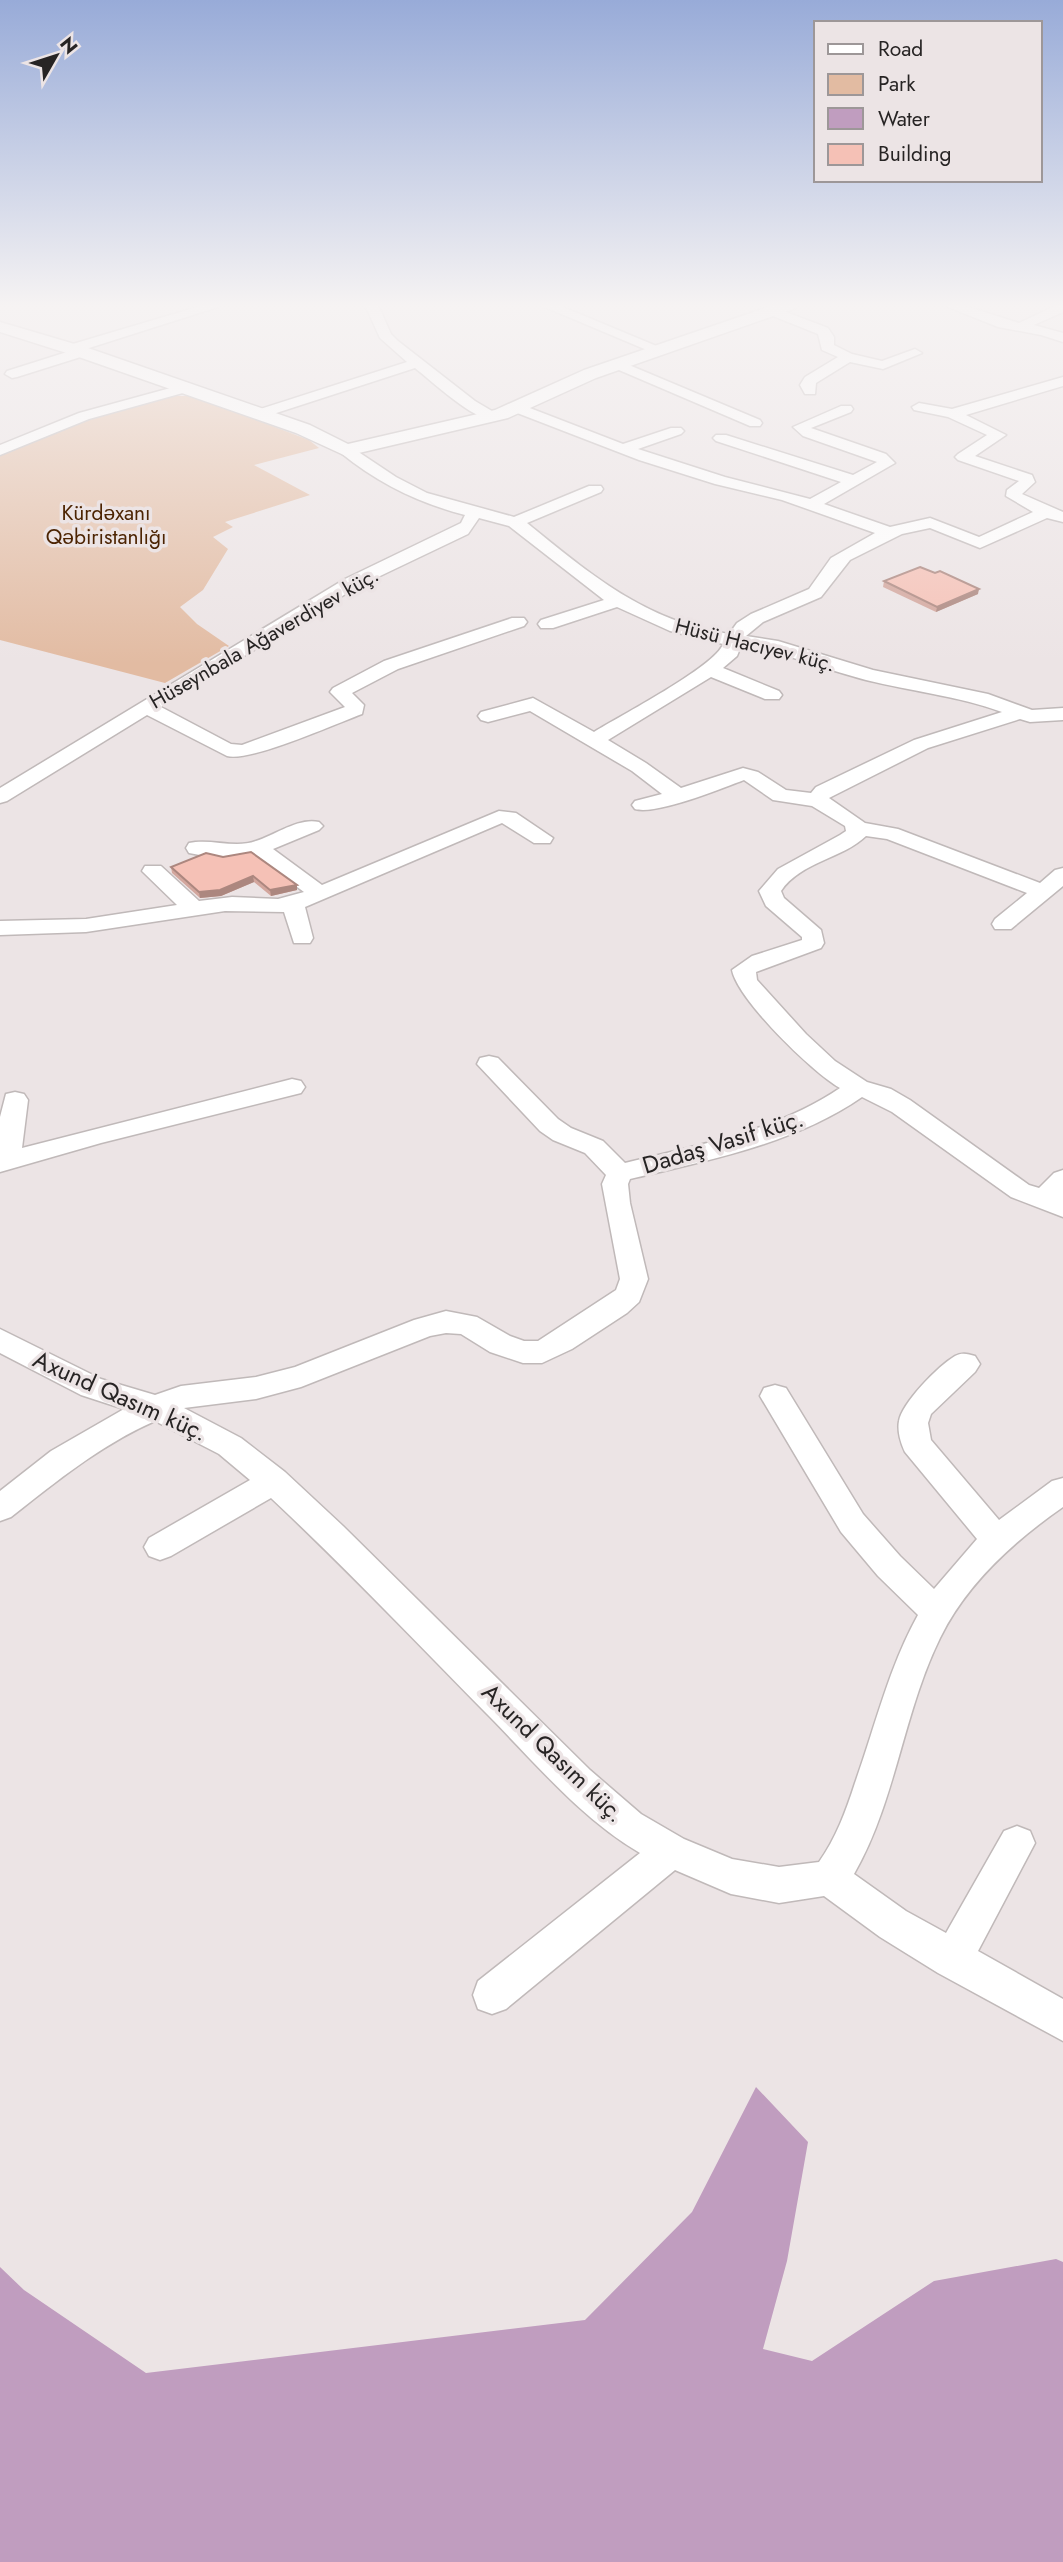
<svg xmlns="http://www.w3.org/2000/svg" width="1063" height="2562" viewBox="0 0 1063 2562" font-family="Jost,sans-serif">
  <rect width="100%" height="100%" fill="#ece4e5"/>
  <path fill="#e2bba2" d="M169 396H194L309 440 319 448 254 465 310 495 225 522 233 527 213 537 228 549 203 590 180 607 197 624 229 646 165 683 0 640V454C56 431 110 411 169 396Z"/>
  <path fill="#c09dbf" d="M756 2087 808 2142 787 2261 763 2349 812 2361 934 2281 1056 2259 1063 2262V2562H0V2267L24 2290 146 2373 585 2320 692 2212Z"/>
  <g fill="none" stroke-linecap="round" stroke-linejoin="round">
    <g stroke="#c0b9b9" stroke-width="3">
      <g id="minor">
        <path d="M204 305H224L86 349 89 352 87 355 17 377 12 378 5 374 7 371 67 352 64 349 66 346Z"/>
        <path d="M365 305H378L391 334 398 341 475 401 497 414 499 417 497 420C477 424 432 381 415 368L264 417H254L252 414 254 411 407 362 380 338Z"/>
        <path d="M540 305H558L666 350 659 354 654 353Z"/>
        <path d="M943 305H962L1019 323 1057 305H1063V312L1034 325 1063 333V342L1041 335 998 327Z"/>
        <path d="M773 307 828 328 834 337V345L852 354 882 361 915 349 922 353 883 369 850 362 816 383 815 394H805L800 385 805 377 838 357 822 350 818 334 768 314 766 311Z"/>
        <path d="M617 360 760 420 762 423 760 426H750L612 367 610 364Z"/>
        <path d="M1063 377V386L966 415 1006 435 975 456 1032 475 1035 482 1022 494 1063 512V522L1047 518 980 548 930 528 902 534 850 560 821 597 763 622 746 636 778 641 873 670 988 694 1032 710 1063 708V720L1030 722 1020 719 928 748 829 798 865 823 898 829 1040 883 1055 870 1063 868V886L1011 929H995L992 924 995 919 1027 893 887 839 866 836C842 859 800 862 781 891L784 898 821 930 824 943 821 948 756 972 757 980 806 1034 835 1061 867 1082 891 1089 910 1100 1029 1185 1039 1188 1054 1173 1063 1170V1217L1011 1197 892 1112 862 1097C794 1144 709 1160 630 1179L628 1184 630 1203 648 1279 639 1302 627 1313 572 1349 542 1363H523L490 1352 461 1334 446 1333 430 1336 301 1387 256 1399 184 1408 241 1438 285 1472 343 1526 590 1770 641 1814 684 1839 732 1859 779 1867 819 1862C836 1838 846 1811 855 1783 875 1727 889 1667 918 1615L878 1576 841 1532 760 1396 764 1388 775 1385 786 1388 863 1514 900 1556 934 1589 977 1539 905 1452C901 1444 897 1431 899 1421 902 1403 938 1366 955 1356 962 1352 968 1354 975 1356L980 1364 975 1372 931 1414 928 1423 931 1440 999 1520 1052 1481 1063 1478V1507C1014 1541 967 1583 940 1638 903 1713 896 1801 854 1874L906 1911 946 1933 1004 1831 1017 1826 1030 1831 1035 1843 978 1951 1063 1999V2041L938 1973 880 1937 824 1896 779 1903 731 1894 675 1870 506 2009 492 2014 478 2009 473 1995 478 1981 640 1853C582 1819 537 1765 490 1717 418 1644 347 1569 271 1498L171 1556 160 1560 149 1556 144 1547 149 1538 250 1480 219 1454 155 1421C102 1444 57 1481 11 1517L0 1521V1491L51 1451 124 1409 81 1395 0 1353V1329L101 1379 155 1395 181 1386 256 1377 295 1367 414 1320 446 1311 477 1317 510 1336 524 1341H538L616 1290 620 1279 602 1184 606 1175 585 1153 553 1140 540 1131 477 1064 480 1058 489 1056 498 1058 558 1119 571 1128 603 1141 625 1163C698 1145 777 1131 840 1088 812 1072 738 1000 732 970L752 956 802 940V937L766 906 759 891 778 869 840 835 846 831 845 826 812 806 773 800 744 780C720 789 657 815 635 809L632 805 635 801 662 794 632 771 530 711 488 722 481 720 478 716 481 712 533 698 594 732C618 717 716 666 723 644L670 631 617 607 553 628H541L538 624 541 620 604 600 509 526 479 518 468 534 357 587 161 707 231 744 242 745 345 707 330 692 333 688 384 661 512 618H524L527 622 524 626 398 669 352 693 364 705 362 714C335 724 251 762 227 756L147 715 7 801 0 803V788L345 579 461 523 465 515C418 503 378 483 341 453L338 450 341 447H351L396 477 427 493 514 517 589 486H601L603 489 601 492 527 523C590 574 646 622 729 634L737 623 751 614 809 589 831 558 875 533 782 500 715 484 639 460 512 411 510 408 512 405H522L623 444 671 428H681L684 431 681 434 638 449 725 477 810 499 841 482 716 441 713 438 716 435H726L853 475 877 462 803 436 793 427 841 406H851L853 409 851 412 811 428 886 454 895 463 824 504 890 527 930 518 979 537 1033 512 1006 496 1007 490 1019 481 958 460 955 457 958 454 987 435 948 417 914 410 912 407 919 403 952 409ZM741 646C784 652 824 669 866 680 911 691 958 696 1002 712L914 740 816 787 811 793 786 790 758 772 743 768 681 788 646 763 608 740 711 677 765 699H779L782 695 779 691 723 668 737 656Z"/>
        <path d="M185 384 190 385 192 388 190 391 89 419 0 455V445L79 413Z"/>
        <path d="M499 811 516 813 553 838 550 843H534L502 823 305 907 313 938 310 943H294L284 912 225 911 86 932 0 935V921L86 919 177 905 142 871 145 866H161L199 901 232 897 278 899 304 892 254 855C231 858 212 858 189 853L186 848 189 843C211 838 234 849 256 841 275 835 299 817 319 822L323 826 319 830 273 849 322 885Z"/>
        <path d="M292 1079 301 1081 305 1087 301 1093 101 1143 0 1172V1117L6 1094 15 1092 24 1094 28 1100 22 1148Z"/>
      </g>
    </g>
    <g stroke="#c0b9b9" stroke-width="3">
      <path id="tertiary" d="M774 305H798L796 308 596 378 508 418 346 456 296 433 76 356 0 332V322L88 348 310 425 348 444 495 410 584 370Z"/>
    </g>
    <use href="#minor" fill="#fff" fill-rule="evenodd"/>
    <use href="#tertiary" fill="#fff" fill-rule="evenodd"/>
  </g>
  <g fill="#d3a69d">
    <path d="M884 581 978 594 936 612 883 587Z"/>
    <path d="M223 857 297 885V890L271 896 254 882 221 896 200 898 172 873 171 867Z"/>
  </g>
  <g fill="#ac877f">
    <path d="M979 589 978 594 936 612 937 607Z"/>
    <path d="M253 876 254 882 221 896 200 898 199 892Z"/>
    <path d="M297 885V890L271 896 270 890Z"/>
  </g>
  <g fill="#f5c1b6" stroke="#ac877f" stroke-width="2">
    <path d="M920 567 935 573 940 571 979 589 937 607 884 581Z"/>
    <path d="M251 852 297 885 270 890 253 876 220 890 199 892 171 867 206 853 223 857Z"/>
  </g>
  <linearGradient id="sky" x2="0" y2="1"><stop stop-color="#98abd8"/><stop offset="0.46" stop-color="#f6f3f3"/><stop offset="1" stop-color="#f6f3f3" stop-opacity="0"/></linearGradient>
  <rect width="1063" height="664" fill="url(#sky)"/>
  <g text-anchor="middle" stroke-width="7" stroke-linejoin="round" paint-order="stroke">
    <g font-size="21" fill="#4c2403" stroke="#ece4e5">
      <text x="106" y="520">Kürdəxanı<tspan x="106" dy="24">Qəbiristanlığı</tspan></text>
    </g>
    <g font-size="21" fill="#272424" stroke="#ece4e5">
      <text transform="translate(264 638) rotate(-30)" y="7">Hüseynbala Ağaverdiyev küç.</text>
      <text transform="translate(755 645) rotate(14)" y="7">Hüsü Hacıyev küç.</text>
    </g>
    <g font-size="24" fill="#272424" stroke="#ece4e5">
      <text transform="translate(723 1142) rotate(-17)" y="8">Dadaş Vasif küç.</text>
      <text transform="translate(120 1396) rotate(24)" y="8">Axund Qasım küç.</text>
      <text transform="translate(553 1753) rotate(44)" y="8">Axund Qasım küç.</text>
    </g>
  </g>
  <rect x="814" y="21" width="228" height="161" fill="#ece4e5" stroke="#9d9798" stroke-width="2"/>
  <rect x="828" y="44" width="35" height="10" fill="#ffffff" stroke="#9d9798" stroke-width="2"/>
  <text x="878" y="56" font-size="21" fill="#272424">Road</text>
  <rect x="828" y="74" width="35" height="21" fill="#e2bba2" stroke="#9d9798" stroke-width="2"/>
  <text x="878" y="91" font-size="21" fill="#272424">Park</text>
  <rect x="828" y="108" width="35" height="21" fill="#c09dbf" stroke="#9d9798" stroke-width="2"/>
  <text x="878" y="126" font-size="21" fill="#272424">Water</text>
  <rect x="828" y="144" width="35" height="21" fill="#f5c1b6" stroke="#9d9798" stroke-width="2"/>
  <text x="878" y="161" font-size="21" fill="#272424">Building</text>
  <g transform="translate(56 56) rotate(51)" stroke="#ece4e5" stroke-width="5" paint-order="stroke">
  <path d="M0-5L12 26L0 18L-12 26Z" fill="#272424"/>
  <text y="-10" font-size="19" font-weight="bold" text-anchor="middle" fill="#272424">N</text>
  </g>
</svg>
